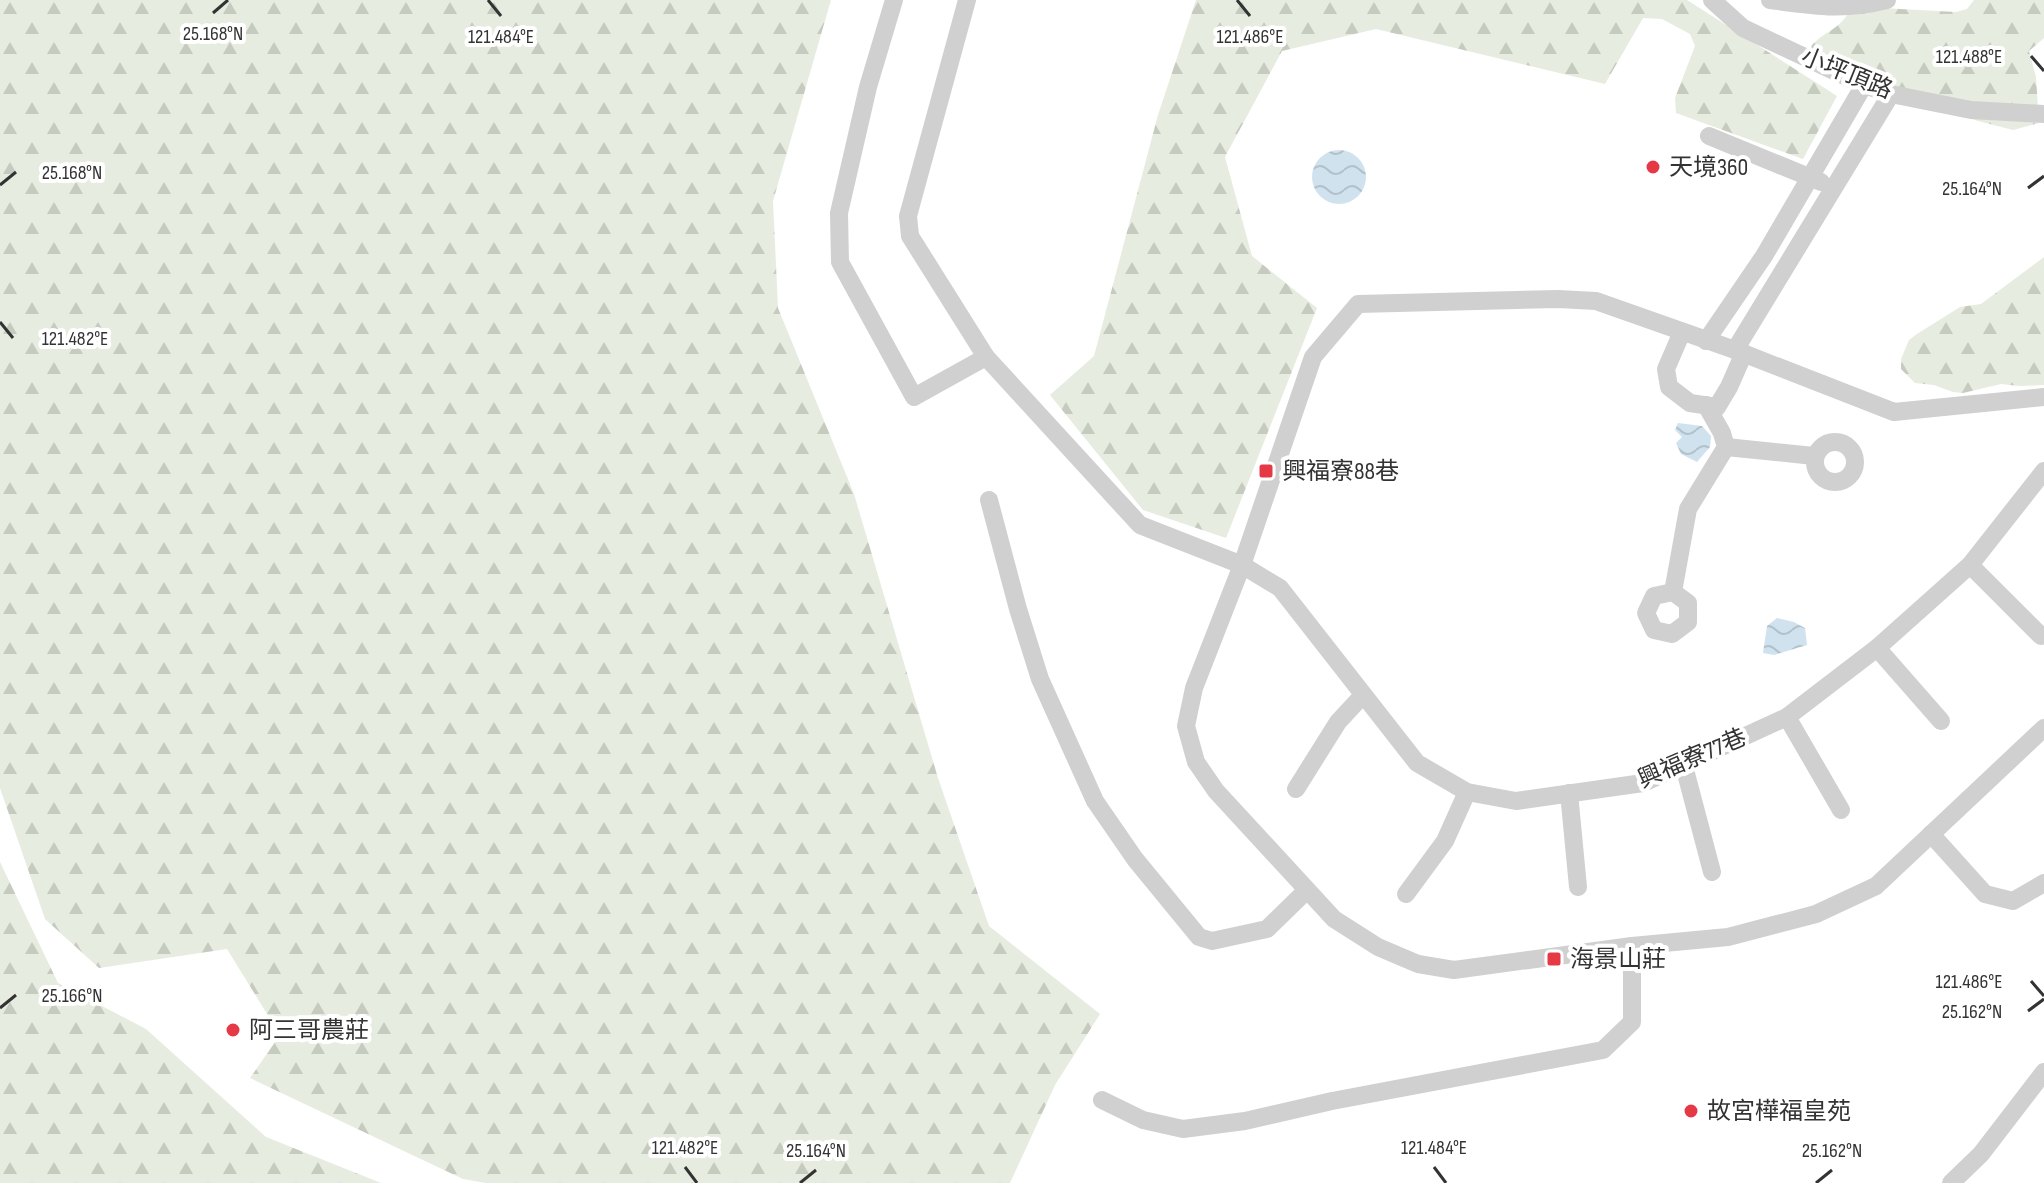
<svg xmlns="http://www.w3.org/2000/svg" width="2044" height="1183" viewBox="0 0 2044 1183" font-family="'Sofia Sans Condensed','Noto Sans TC',sans-serif">
  <defs>
    <pattern id="forest-firs" width="22" height="20" patternUnits="userSpaceOnUse" patternTransform="scale(2)"><rect width="22" height="20" fill="#e6ecdf"/><path d="M5 1l3.5 6h-7zM16 11l3.5 6h-7z" fill="#c6cbc0"/></pattern>
    <pattern id="water-waves" width="16" height="10" patternUnits="userSpaceOnUse" patternTransform="scale(2)"><rect width="16" height="10" fill="#cfe2ee"/><path d="M0 5q4-4 8 0t8 0" fill="none" stroke="#b2c2cd"/></pattern>
  </defs>
  <rect width="100%" height="100%" fill="#fff"/>
  <g fill="url(#forest-firs)">
    <path d="M0 0H831L773 201 778 308 854 494 938 778 989 926 1100 1014 1055 1085 1010 1183H486L463 1179 250 1078 280 1035 227 949 99 968 45 919 0 788Z"/>
    <path d="M1196 0H1687L1837 96 1803 159 1676 113 1675 98 1695 46 1690 34 1662 19 1643 18 1605 84 1376 29 1282 51 1225 157 1252 256 1317 308 1226 538 1143 510 1050 395 1094 356 1158 115Z"/>
    <path d="M1974 0H2044V38L2029 51 2036 77 2039 123 2013 130 1978 121 1905 95 1891 82 1872 80 1855 69 1834 66 1815 57 1811 46C1820 36 1828 33 1837 26 1849 17 1845 11 1863 7L1956 12 1967 9Z"/>
    <path d="M2044 257V385L2019 386 2001 384 1963 393 1953 392 1934 385 1915 383 1901 369V359L1909 340 1917 334 1960 307 1981 304Z"/>
    <path d="M0 862 58 983 146 1029 266 1137 381 1183H0Z"/>
  </g>
  <g fill="url(#water-waves)">
    <circle cx="1339" cy="177" r="27"/>
    <path d="M1678 423 1702 426 1711 436 1710 447 1697 462 1681 454 1676 443 1682 437 1675 430Z"/>
    <path d="M1777 618 1794 622 1805 628 1807 645 1774 655 1763 653 1767 626Z"/>
  </g>
  <g fill="none" stroke-linecap="round" stroke-linejoin="round">
    <g stroke="#d0d0d0" stroke-width="18">
      <path d="M894 0 868 87 839 213 840 262 914 397 986 357"/>
      <path d="M967 0 908 216 910 236 986 357 1140 525 1242 565 1280 588 1417 763 1467 792 1516 801 1643 783 1787 717 1877 648 1970 565 2044 471"/>
      <path d="M1712 0 1743 28 1864 85 1891 94 1971 110 2044 114"/>
      <path d="M1770 0C1815 6 1843 11 1887 0"/>
      <path d="M1709 136 1821 182"/>
      <path d="M1682 332 1666 369 1669 387 1690 403 1717 407 1729 387 1744 353"/>
      <path d="M1706 341 1764 256 1864 85"/>
      <path d="M1735 350 1891 94"/>
      <path d="M2044 397 1894 412 1735 350 1596 301 1558 299 1358 304 1313 357 1242 565 1194 688 1186 726 1196 762 1216 791 1334 919 1378 947 1418 964 1454 970 1632 946 1728 937 1816 914 1876 886 2044 728"/>
      <circle cx="1835" cy="462" r="20"/>
      <path d="M1726 447 1814 456"/>
      <path d="M989 500 1018 609 1040 679 1095 801 1135 859 1199 937 1212 941 1267 929 1307 890"/>
      <path d="M1970 565 2041 636"/>
      <path d="M1673 592 1688 509 1726 447 1722 433 1706 405"/>
      <path d="M1673 592 1688 603V622L1672 634 1654 630 1646 613 1654 596Z"/>
      <path d="M1877 648 1941 721"/>
      <path d="M1787 717 1841 810"/>
      <path d="M1684 766 1712 872"/>
      <path d="M1296 789 1338 722 1363 695"/>
      <path d="M1569 793 1578 887"/>
      <path d="M1931 834 1985 894 2013 901 2044 883"/>
      <path d="M1406 894 1445 841 1467 792"/>
      <path d="M1102 1100 1143 1120 1183 1129 1245 1121 1332 1101 1603 1050 1632 1022V946"/>
      <path d="M1951 1183 1981 1154 2044 1072"/>
    </g>
  </g>
  <path fill="none" stroke="#333" stroke-width="3" d="M488 0 501 16M1237 0 1250 16M213 13 228 0M2031 56 2044 71M0 185 16 172M2028 188 2044 176M0 322 13 338M2031 981 2044 996M0 1008 16 995M2028 1011 2044 999M685 1167 697 1183M1434 1167 1446 1183M800 1183 816 1170M1816 1183 1832 1170"/>
  <g fill="#e63946" stroke="#fff" stroke-width="3">
    <circle cx="1653" cy="167" r="8"/>
    <rect x="1258" y="463" width="16" height="16" rx="4"/>
    <rect x="1546" y="951" width="16" height="16" rx="4"/>
    <circle cx="233" cy="1030" r="8"/>
    <circle cx="1691" cy="1111" r="8"/>
  </g>
  <g text-anchor="middle" stroke-width="8" stroke-linejoin="round" paint-order="stroke">
    <g font-size="24" fill="#333" stroke="#fff">
      <text transform="translate(1847 73) rotate(22)" y="8">小坪頂路</text>
      <text transform="translate(1692 758) rotate(-23)" y="8">興福寮77巷</text>
    </g>
    <g font-size="24" fill="#333" stroke="#fff" text-anchor="start">
      <text x="1669" y="175">天境360</text>
      <text x="1282" y="479">興福寮88巷</text>
      <text x="1570" y="967">海景山莊</text>
      <text x="249" y="1038">阿三哥農莊</text>
      <text x="1707" y="1119">故宮樺福皇苑</text>
    </g>
  </g>
  <g font-size="20" text-anchor="middle" fill="#333" stroke="#fff" stroke-width="8" stroke-linejoin="round" paint-order="stroke">
    <text x="213" y="40">25.168°N</text>
    <text x="1250" y="43">121.486°E</text>
    <text x="501" y="43">121.484°E</text>
    <text x="1969" y="63">121.488°E</text>
    <text x="72" y="179">25.168°N</text>
    <text x="1972" y="195">25.164°N</text>
    <text x="75" y="345">121.482°E</text>
    <text x="1969" y="988">121.486°E</text>
    <text x="72" y="1002">25.166°N</text>
    <text x="1972" y="1018">25.162°N</text>
    <text x="685" y="1154">121.482°E</text>
    <text x="1434" y="1154">121.484°E</text>
    <text x="816" y="1157">25.164°N</text>
    <text x="1832" y="1157">25.162°N</text>
  </g>
</svg>
